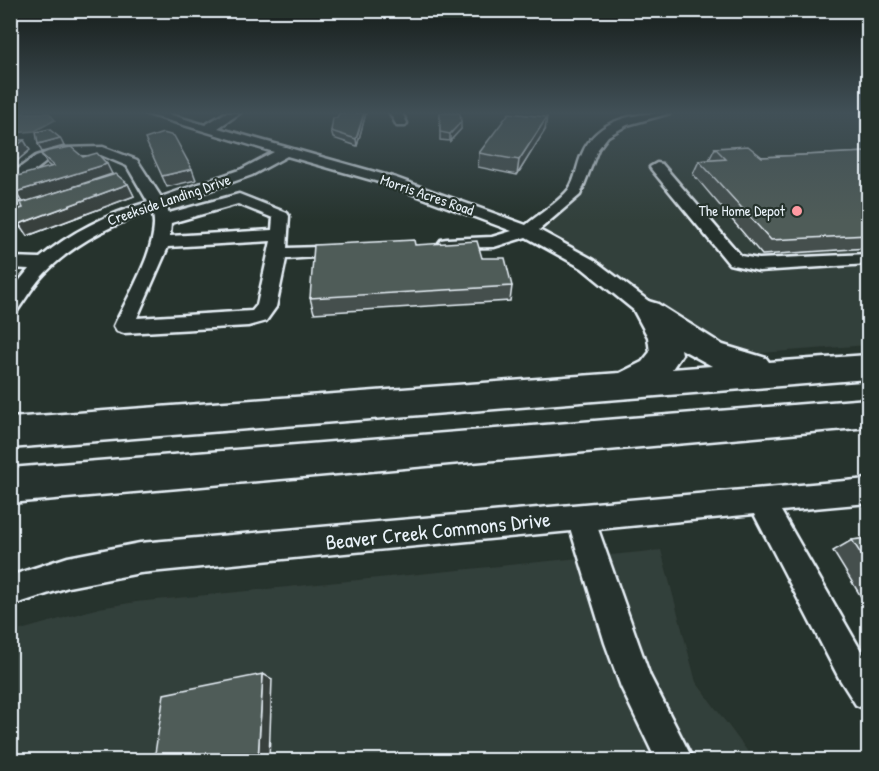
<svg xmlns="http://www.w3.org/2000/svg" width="879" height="771" viewBox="0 0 879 771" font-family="'Patrick Hand',sans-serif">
  <rect width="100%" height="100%" fill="#26332d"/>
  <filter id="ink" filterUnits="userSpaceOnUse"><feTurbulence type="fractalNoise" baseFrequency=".0167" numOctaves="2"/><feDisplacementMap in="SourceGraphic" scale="12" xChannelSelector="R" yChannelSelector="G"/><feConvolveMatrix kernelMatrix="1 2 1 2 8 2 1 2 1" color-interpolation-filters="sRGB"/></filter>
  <g filter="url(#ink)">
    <g fill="#333f3a">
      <path d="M664 113H868V345L736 355 528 231 564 202 591 149 613 128Z"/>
      <path d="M661 550 696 682 754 760H11L10 633 99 608 136 602Z"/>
    </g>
    <path fill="#636f6d" stroke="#98a3a5" stroke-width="1.5" d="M19 113H49L55 120 35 131 15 133Z"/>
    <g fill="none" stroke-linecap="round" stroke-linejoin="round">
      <g stroke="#e8f1f8" stroke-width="5">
        <g id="minor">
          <path d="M144 113H165L205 125 225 113H240L218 128 396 178 526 225C539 214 559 202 569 189 576 179 577 164 582 154 597 118 636 113 670 113L627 125 608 136 598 149 580 195 539 230 594 260 655 306 658 311 655 316 648 318 641 316 582 268 526 237 494 247 441 248 438 244 441 240 447 239 492 237 512 231 386 184 287 156 252 175 166 206 169 213 239 194 287 213 289 216 287 248 351 246 354 250 351 254 345 255 286 259 276 307 266 321 248 326 124 333 117 331 114 326C127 298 163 240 152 211 112 224 74 243 45 273 34 284 26 298 17 311L10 312V292L29 269 10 268V257L40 258C72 231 108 214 148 202L127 166 101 155H66L46 162 15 186 10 187V175L36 156 60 148 103 147 137 160 161 197 242 169 274 152ZM238 204 273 218 272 230 170 236 171 223ZM271 241 257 305 252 311 137 318 168 247Z"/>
          <path d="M390 113H402L407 123 405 126H397Z"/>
          <path d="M657 163 662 164 741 256 759 259 868 254V264L759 271 729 264 652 170 650 167Z"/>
          <path d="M49 196 54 198 57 201 54 204 10 216V206Z"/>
          <path d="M868 479V503L781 511 868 663V710L856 705 839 678 754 514 598 529 650 676 693 760H656L621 687 605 643 571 531 140 573 68 587 10 606V576L68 557 140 543Z"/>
        </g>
      </g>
      <g stroke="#e8f1f8" stroke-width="5">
        <g id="highway">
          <path d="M648 301 658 304 723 345 766 358 769 362 868 355V379L10 448V418L620 373 642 362 650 352 648 337 634 311 638 304ZM681 349 712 366 672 369 682 354Z"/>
          <path d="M868 399V427L10 503V468Z"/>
        </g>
      </g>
      <use href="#minor" fill="#26332d" fill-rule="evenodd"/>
      <use href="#highway" fill="#26332d" fill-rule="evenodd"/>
    </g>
    <g fill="#454f4d" stroke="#e8f1f8" stroke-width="1.5">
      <path d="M366 113 357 146 333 138 331 131 337 118Z"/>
      <path d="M440 113 461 129 450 141 440 140Z"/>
      <path d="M545 130 517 175 478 167 479 153Z"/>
      <path d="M715 148 762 157 868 152V248L762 255 693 174 699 161 709 160Z"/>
      <path d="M41 154 83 157 112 174 45 196 128 184 134 196 27 236 10 214 23 208 22 202 15 192 51 167 47 164Z"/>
      <path d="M415 245 482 258 512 286 510 301 314 313 310 298Z"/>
      <path d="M868 538V608L833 551 852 540Z"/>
    </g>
    <g fill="#38403e" stroke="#e8f1f8" stroke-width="1.5">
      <path d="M364 113H366L357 146 356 139Z"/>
      <path d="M547 117 545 130 517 175 519 160Z"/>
      <path d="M461 122V129L450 141V134Z"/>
      <path d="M60 138 64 146 42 152 38 144Z"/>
      <path d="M24 140 30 150 10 167V151Z"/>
      <path d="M107 164 112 174 27 202H22L15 192Z"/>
      <path d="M192 169 196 180 167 187 162 176Z"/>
      <path d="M128 184 134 196 27 236 19 224Z"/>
      <path d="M263 674 272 679 269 760H258Z"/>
    </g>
    <g fill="#505c59" stroke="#e8f1f8" stroke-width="1.5">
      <path d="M339 113H364L356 139 331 131 333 118H337Z"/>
      <path d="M440 113H460L461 122 450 134 440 132Z"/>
      <path d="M509 113 547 117 519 160 479 153Z"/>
      <path d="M49 129 60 138 38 144 36 132Z"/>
      <path d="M163 133 174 136 192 169 162 176 145 139Z"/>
      <path d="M10 140H24L10 151Z"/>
      <path d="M748 146 762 157 868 152V235L771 240 699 161 726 159 715 148Z"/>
      <path d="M71 147 83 157 97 153 107 164 19 191 15 192 10 185V178L54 166 41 154 48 151Z"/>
      <path d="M116 174 128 184 19 224 10 214V212L23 208 21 203Z"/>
      <path d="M414 240 415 245 477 241 482 258H505L512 286 310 298 314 245Z"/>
      <path d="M868 538V565L852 540Z"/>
      <path d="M263 674 258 760H154L164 694Z"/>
    </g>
  </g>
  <linearGradient id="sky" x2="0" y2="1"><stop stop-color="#151c19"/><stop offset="0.51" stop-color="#415057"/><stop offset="1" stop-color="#415057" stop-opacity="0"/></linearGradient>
  <rect width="879" height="221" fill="url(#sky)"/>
  <circle fill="#ff9aa2" stroke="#26332d" stroke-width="2" cx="797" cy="211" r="6"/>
  <g text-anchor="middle" stroke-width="4.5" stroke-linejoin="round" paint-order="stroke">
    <g font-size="15" fill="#e8f1f8" stroke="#26332d">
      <text transform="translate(427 195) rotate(19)" y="5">Morris Acres Road</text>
      <text transform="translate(169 200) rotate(-19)" y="5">Creekside Landing Drive</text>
    </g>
    <g font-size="15" fill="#e8f1f8" stroke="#26332d" text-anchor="end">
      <text x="785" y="216">The Home Depot</text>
    </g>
    <g font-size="21" fill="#e8f1f8" stroke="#26332d">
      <text transform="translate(438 531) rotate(-6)" y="7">Beaver Creek Commons Drive</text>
    </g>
  </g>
  <rect width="879" height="771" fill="none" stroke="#26332d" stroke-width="36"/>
  <rect x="18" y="18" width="843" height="735" fill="none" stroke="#e8f1f8" stroke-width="2" filter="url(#ink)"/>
</svg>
